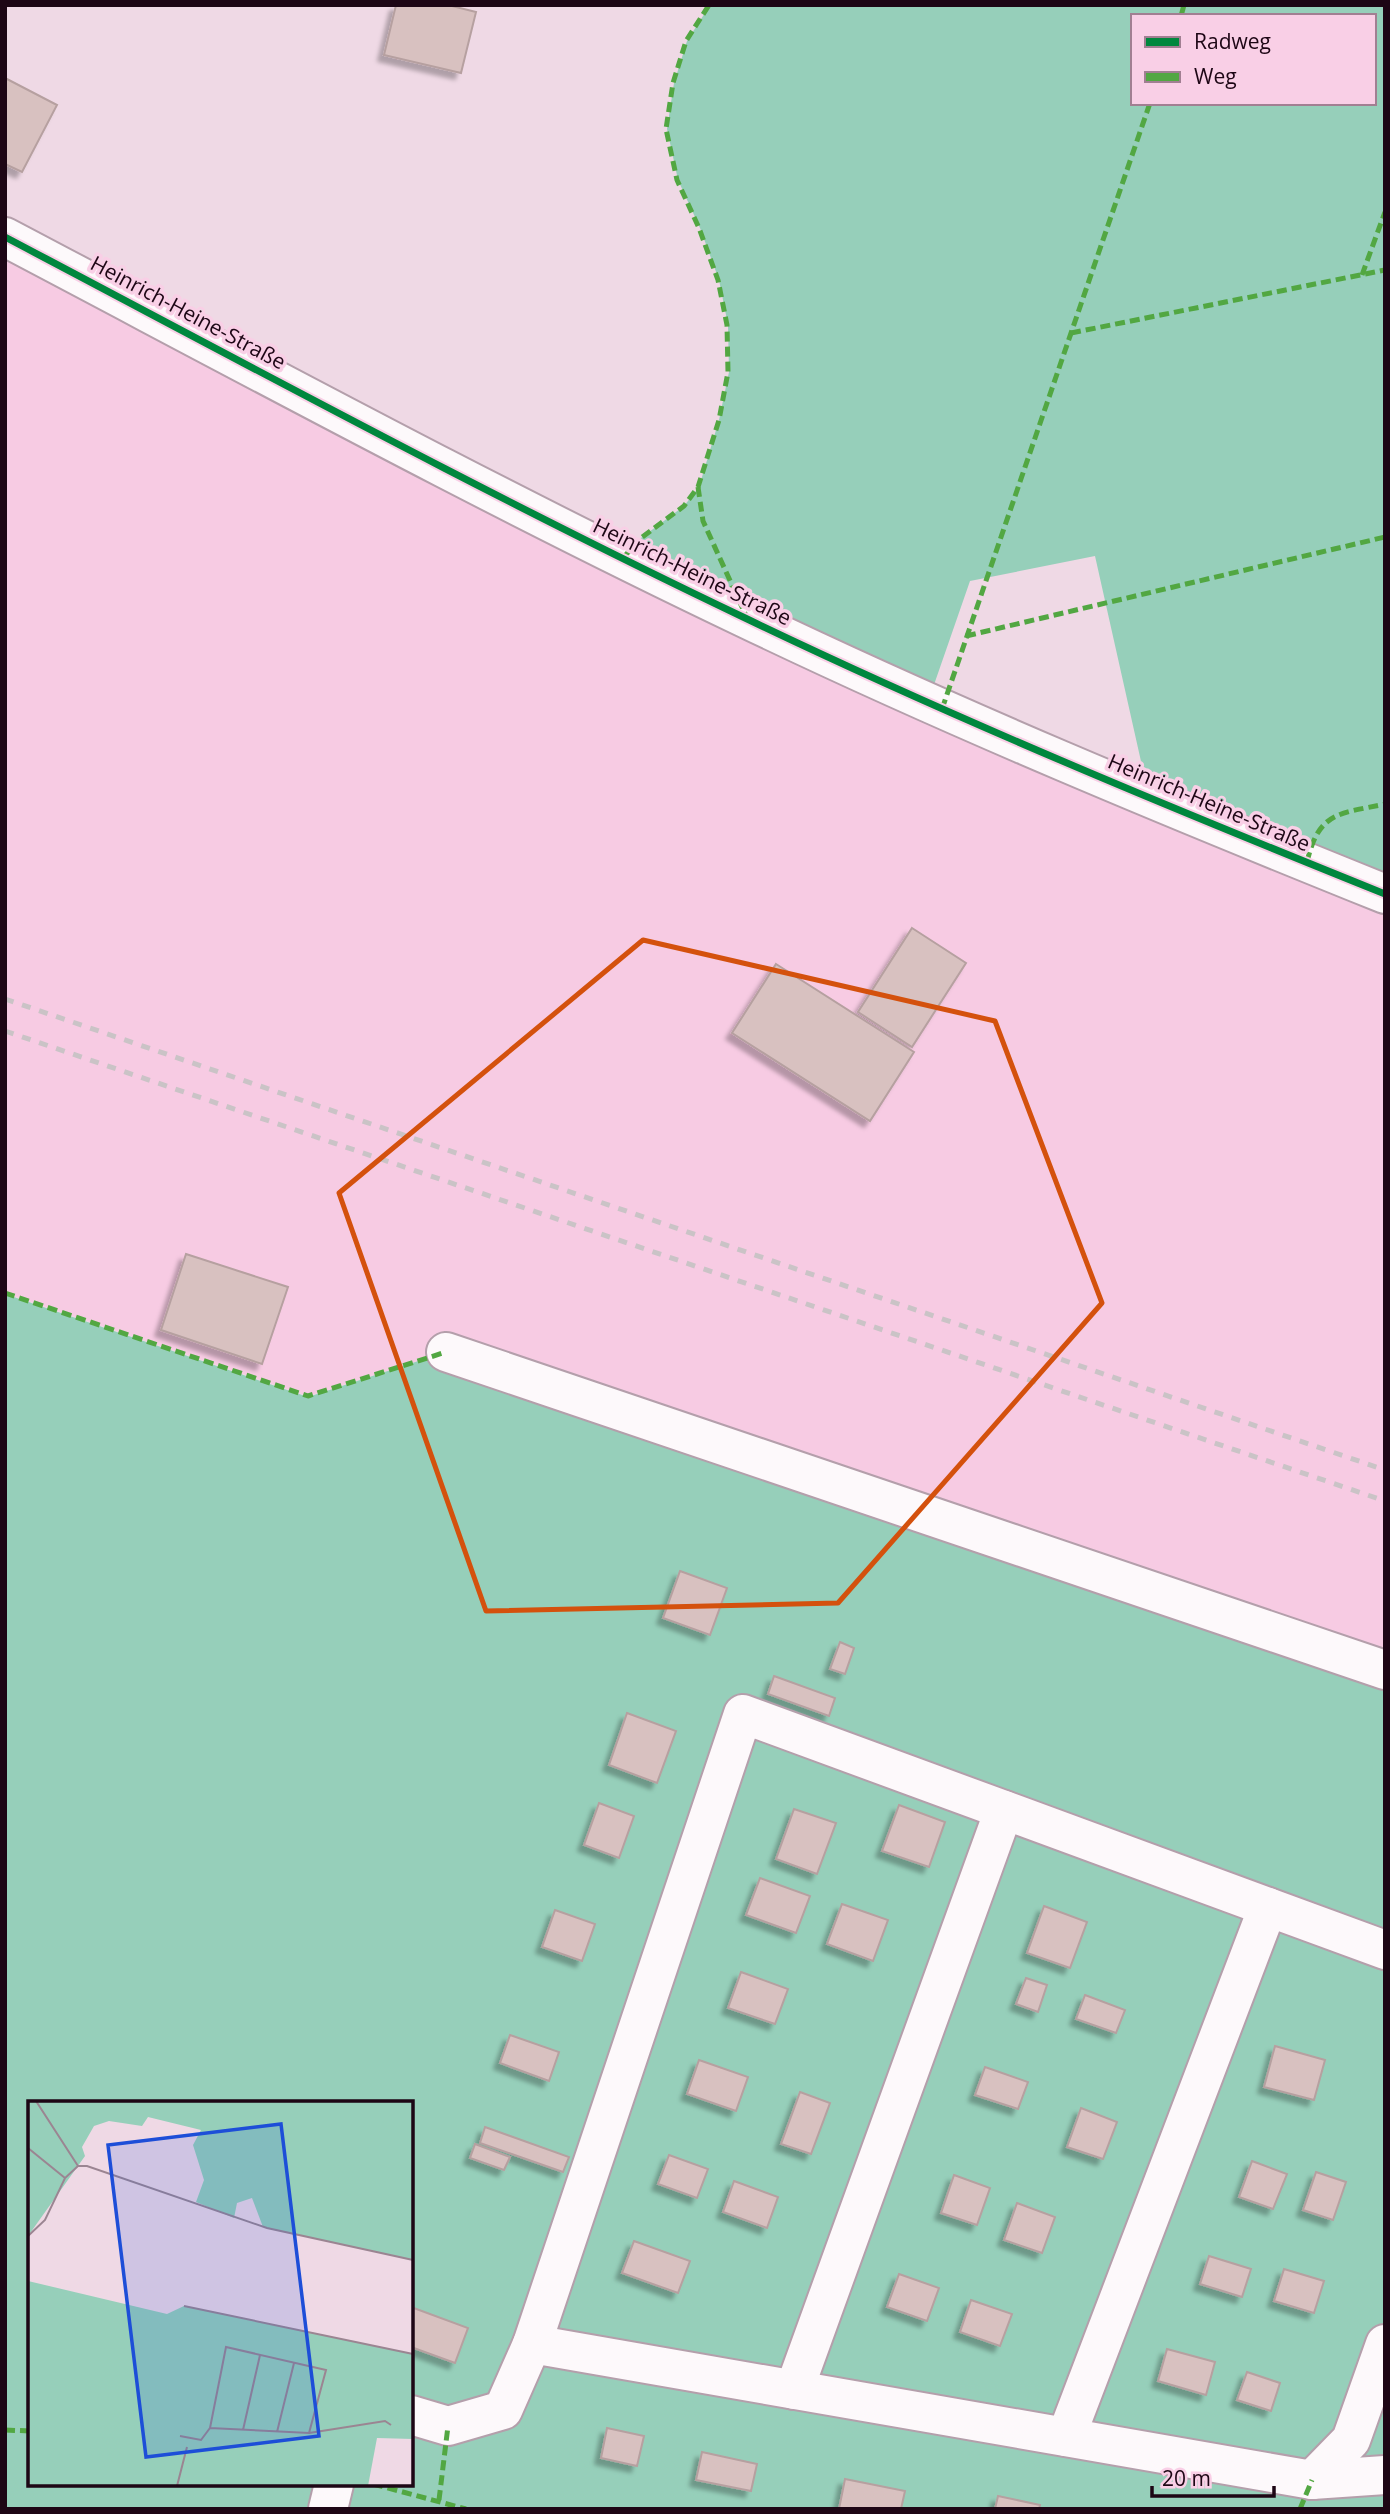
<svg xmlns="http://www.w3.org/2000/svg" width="1390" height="2514" viewBox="0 0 1390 2514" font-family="'Open Sans',sans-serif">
  <defs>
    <filter id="shadow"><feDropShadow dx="-6" dy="6" stdDeviation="2" flood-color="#0004"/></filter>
  </defs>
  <rect width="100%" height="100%" fill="#efd9e5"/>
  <path fill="#f7cbe3" d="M5 237 363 426 1385 894V1670L446 1352 308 1396 5 1293Z"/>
  <g fill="#96cfba" fill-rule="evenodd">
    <path d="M710 5H1385V894L1149 797 1095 556 970 581 928 702 622 559 641 538 684 506 699 487 719 420 729 372 728 325 719 280 700 228 678 180 667 129 674 83 687 41ZM1133 16H1374V103H1133Z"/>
    <path d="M5 1294 308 1397 446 1352 1385 1670V2341L1312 2479 1385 2476V2509H5ZM30 2103H411V2484H30Z"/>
    <path d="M1385 2345V2475L1314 2479Z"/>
  </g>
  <g fill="#d8c1c0" stroke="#b6a0a0" stroke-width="2" filter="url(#shadow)">
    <path d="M396 5H448L476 12 461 73 384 55Z"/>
    <path d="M5 78 57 105 22 172 5 164Z"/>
    <path d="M912 928 966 963 912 1047 858 1012Z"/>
    <path d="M776 964 914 1052 870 1121 732 1033Z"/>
    <path d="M186 1254 288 1287 262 1364 161 1330Z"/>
    <path d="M680 1571 727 1588 710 1635 663 1618Z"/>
    <path d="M840 1642 854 1648 845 1674 830 1669Z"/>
    <path d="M774 1676 835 1698 829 1716 768 1694Z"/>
    <path d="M627 1713 676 1731 657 1783 609 1765Z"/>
    <path d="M599 1803 634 1816 619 1858 584 1845Z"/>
    <path d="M899 1805 945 1822 929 1867 882 1851Z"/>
    <path d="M794 1809 836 1823 817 1874 776 1859Z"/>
    <path d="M760 1878 810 1896 796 1933 746 1915Z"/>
    <path d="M842 1904 888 1920 873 1961 827 1944Z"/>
    <path d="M1044 1906 1087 1922 1070 1968 1027 1953Z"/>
    <path d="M555 1910 595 1924 582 1961 542 1947Z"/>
    <path d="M741 1972 788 1989 775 2024 728 2008Z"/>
    <path d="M1026 1978 1047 1985 1038 2012 1016 2004Z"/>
    <path d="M1085 1995 1125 2010 1116 2033 1076 2019Z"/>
    <path d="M510 2035 559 2052 549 2081 500 2063Z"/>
    <path d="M1275 2046 1325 2060 1314 2100 1264 2087Z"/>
    <path d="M699 2060 748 2077 736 2111 687 2094Z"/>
    <path d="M985 2067 1028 2082 1018 2109 975 2095Z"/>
    <path d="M800 2092 830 2103 811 2154 781 2144Z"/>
    <path d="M1081 2108 1117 2122 1103 2159 1067 2147Z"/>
    <path d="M485 2127 569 2157 563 2172 480 2143Z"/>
    <path d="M475 2144 510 2157 504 2170 470 2158Z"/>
    <path d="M669 2155 708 2169 697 2198 658 2184Z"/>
    <path d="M1252 2161 1287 2174 1273 2209 1239 2197Z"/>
    <path d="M1316 2172 1346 2182 1333 2220 1303 2210Z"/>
    <path d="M954 2175 990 2188 977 2225 941 2213Z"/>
    <path d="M734 2181 778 2197 767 2228 723 2212Z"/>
    <path d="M1017 2203 1055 2217 1042 2253 1004 2240Z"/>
    <path d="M634 2241 690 2261 678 2293 622 2273Z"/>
    <path d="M1209 2256 1251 2269 1242 2297 1200 2284Z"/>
    <path d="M1284 2269 1324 2281 1314 2313 1274 2301Z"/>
    <path d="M899 2274 939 2288 927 2321 887 2307Z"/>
    <path d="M971 2300 1012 2314 1000 2346 960 2332Z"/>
    <path d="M411 2307 468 2328 455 2363 411 2347Z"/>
    <path d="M1167 2349 1215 2362 1206 2395 1158 2381Z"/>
    <path d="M1247 2372 1280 2383 1271 2411 1237 2400Z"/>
    <path d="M607 2428 644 2436 637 2466 601 2458Z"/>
    <path d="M702 2452 757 2464 751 2491 696 2480Z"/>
    <path d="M845 2479 905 2491 901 2509H839Z"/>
    <path d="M998 2496 1040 2505 1039 2509H995Z"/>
  </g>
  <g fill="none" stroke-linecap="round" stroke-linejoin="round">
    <g stroke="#b49fab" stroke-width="42">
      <g id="minor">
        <path d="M5 237C250 366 493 498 743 617 953 718 1169 807 1385 894"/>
        <path d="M446 1352 1385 1670"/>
        <path d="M532 2344 1312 2480 1351 2440 1385 2344"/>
        <path d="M794 2390 1004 1810"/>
        <path d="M411 2415 448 2426 503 2410 532 2344 743 1714 1385 1950"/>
        <path d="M1066 2437 1268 1907"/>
        <path d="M1312 2480 1385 2475"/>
        <path d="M328 2509 334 2484"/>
      </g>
    </g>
    <use href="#minor" stroke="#fdf9fb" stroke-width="38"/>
    <g stroke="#cac3c6" stroke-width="5" stroke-dasharray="9 9" stroke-linecap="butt">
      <path d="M5 999 1385 1470"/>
      <path d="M5 1031 1385 1501"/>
    </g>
    <g stroke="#52a742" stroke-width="5" stroke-dasharray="10 5" stroke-linecap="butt">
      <path d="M1181 16 1184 5"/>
      <path d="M1362 275 1385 212"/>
      <path d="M1071 333 1385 270"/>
      <path d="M698 487 703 521 747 618"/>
      <path d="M622 559 641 538 684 506 698 487 719 420 728 372 727 325 718 280 699 228 677 180 666 129 673 83 686 41 709 5"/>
      <path d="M966 636 1385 537"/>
      <path d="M942 709 1150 103"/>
      <path d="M1307 862C1319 811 1339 814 1385 804"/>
      <path d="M5 1293 308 1396 446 1352"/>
      <path d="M5 2430 30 2431"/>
      <path d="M373 2484 466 2509"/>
      <path d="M439 2500 448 2426"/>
      <path d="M1300 2509 1312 2480"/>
    </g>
    <g stroke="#f9cfe6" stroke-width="11">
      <path id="cycleway" d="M5 237C250 366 493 498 743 617 953 718 1169 807 1385 894"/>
    </g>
    <use href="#cycleway" stroke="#00873e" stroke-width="7"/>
  </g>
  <path fill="none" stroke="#d4510d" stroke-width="5" stroke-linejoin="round" d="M643 940 995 1021 1102 1303 838 1603 486 1611 339 1193Z"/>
  <g text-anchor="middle" stroke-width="7" stroke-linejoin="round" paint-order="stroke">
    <g font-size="21" fill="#1d0615" stroke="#f9cfe6">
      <text transform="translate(188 313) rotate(28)" y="7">Heinrich-Heine-Straße</text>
      <text transform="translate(692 572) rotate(26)" y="7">Heinrich-Heine-Straße</text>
      <text transform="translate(1209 803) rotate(23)" y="7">Heinrich-Heine-Straße</text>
    </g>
  </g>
  <g transform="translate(28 2101)">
    <rect width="385" height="385" fill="#efd9e5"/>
    <path d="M0 0H385V159L235 126 224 97 209 102 206 117 168 101 176 79 165 44 173 29 120 16 114 25 81 20 66 25 54 46 57 55 0 135ZM0 180 139 213 156 205 385 253V338L349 337 340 385H0Z" fill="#96cfba"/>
    <path fill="none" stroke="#9b8592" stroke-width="2" d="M8 0 50 65M0 47 37 77M0 135 17 119 37 77 50 65H59L239 127 385 159M156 205 385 253M215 329 232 254M249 331 266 262M281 332 357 320 363 324M152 335 173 339 182 327 281 332 298 269 198 246 182 327M149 385 159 346"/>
    <path fill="#1d4ed8" fill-opacity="0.15" stroke="#1d4ed8" stroke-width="3.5" d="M253 23 291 335 118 356 80 44Z"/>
    <rect width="385" height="385" fill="none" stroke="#1d0615" stroke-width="3.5"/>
  </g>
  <rect width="1390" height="2514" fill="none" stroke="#1d0615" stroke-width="14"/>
  <rect x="1131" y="14" width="245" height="91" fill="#f9cfe6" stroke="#a17f92" stroke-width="2"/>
  <rect x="1145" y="37" width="35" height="10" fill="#00873e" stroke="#a17f92" stroke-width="2"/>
  <text x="1194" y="49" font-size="21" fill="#1d0615">Radweg</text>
  <rect x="1145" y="72" width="35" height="10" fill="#52a742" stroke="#a17f92" stroke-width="2"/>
  <text x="1194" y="84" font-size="21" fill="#1d0615">Weg</text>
  <path d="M1152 2486v10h122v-10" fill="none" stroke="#1d0615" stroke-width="3.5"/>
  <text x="1162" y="2486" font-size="21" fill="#1d0615" stroke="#f9cfe6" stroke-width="5" paint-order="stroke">20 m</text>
</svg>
